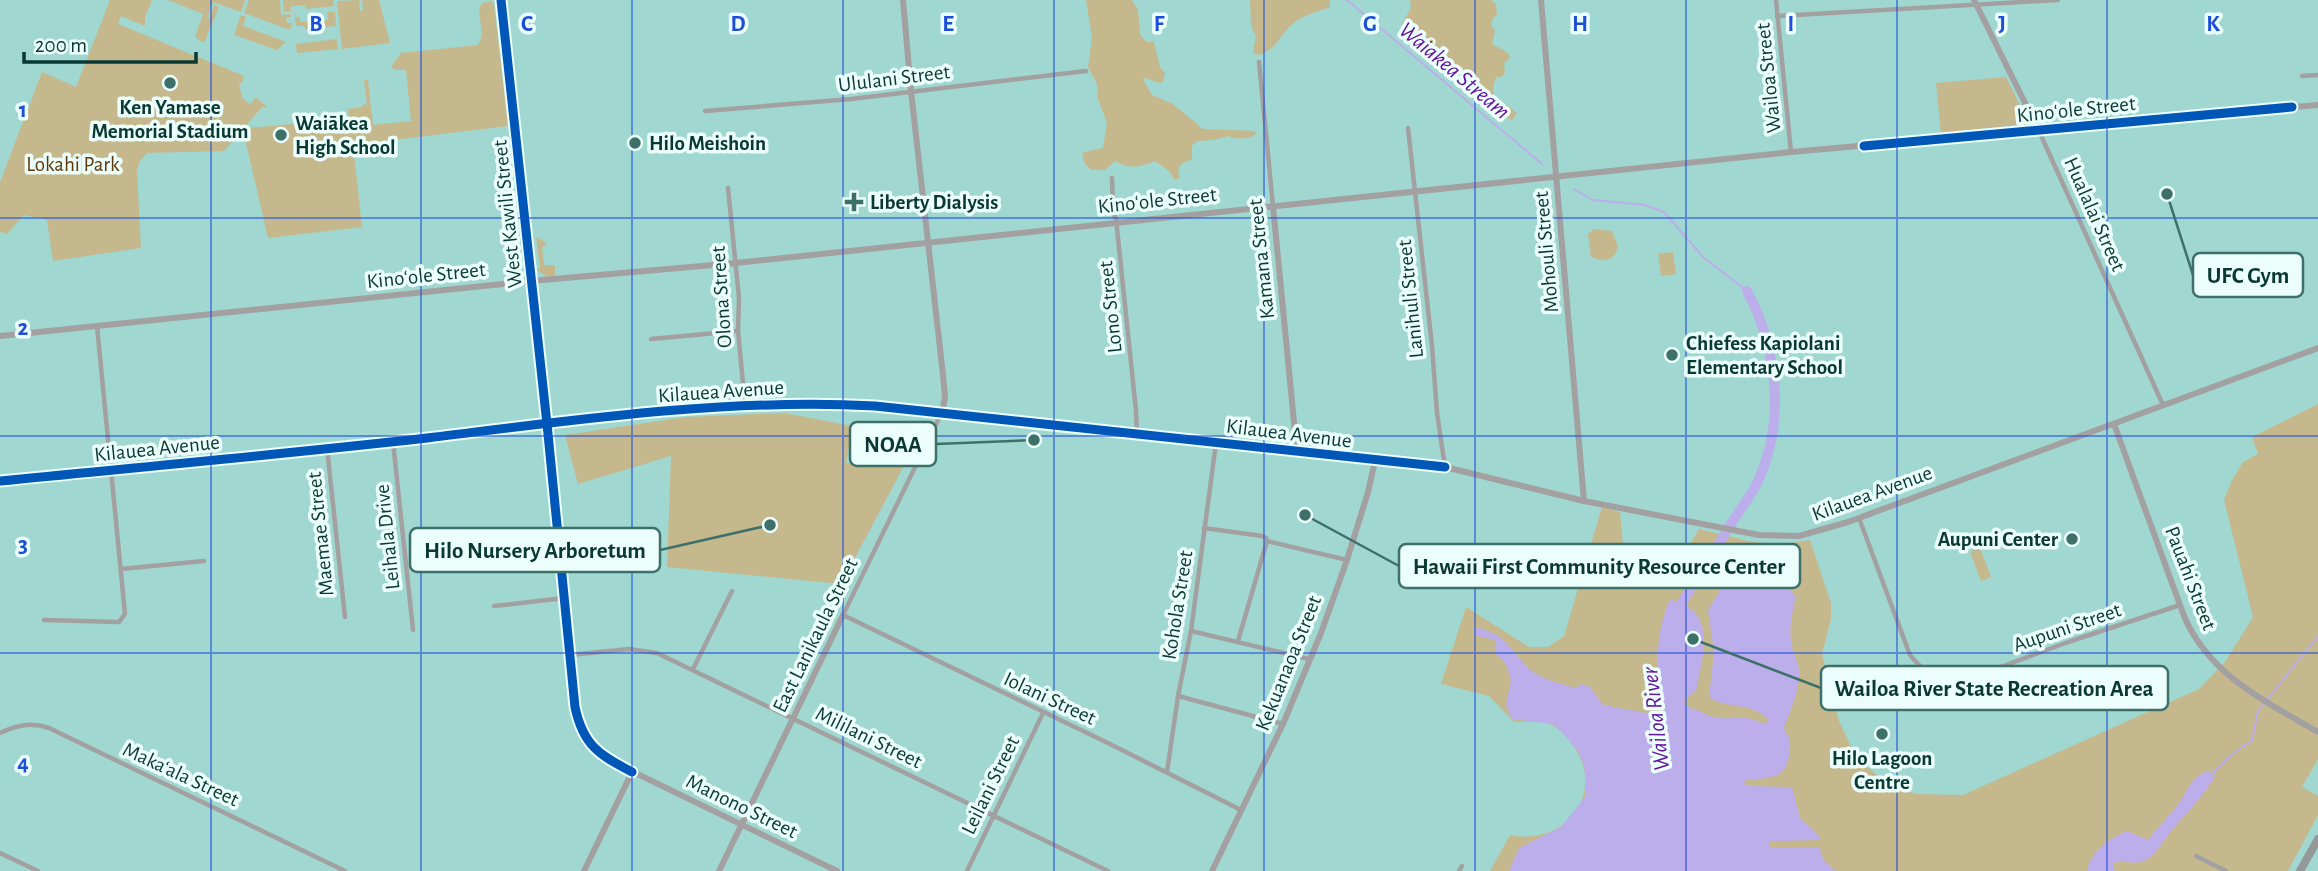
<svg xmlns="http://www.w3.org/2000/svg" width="2318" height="871" viewBox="0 0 2318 871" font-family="'Alegreya Sans',sans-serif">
  <rect width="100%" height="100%" fill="#a0d7d0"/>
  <g fill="#c5b88d">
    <path d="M110 0H152L145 17V26L121 16 118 24 244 76 242 83H239L242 98 250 104 256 97 267 107H262L224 151 147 153 140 161 137 171 141 248 53 261 47 220 24 215 7 234 0 232V182L42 72 76 87Z"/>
    <path d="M168 0H245L241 12 213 2 208 17 210 18 214 5 219 7 204 43 195 37 203 14Z"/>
    <path d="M249 0H280L281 15 291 14V17L286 18 287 23H292L290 30 244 13Z"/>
    <path d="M283 0H333L334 6 305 9V5L291 6V11L284 12Z"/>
    <path d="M359 0 360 11 363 10 362 0H379L390 43 342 49 337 1Z"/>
    <path d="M1086 0H1132L1138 10 1140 34 1146 42H1154L1160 67 1165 73 1163 82 1159 83 1146 78 1143 79 1152 95 1173 104 1203 129 1255 131 1256 134C1250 139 1235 140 1228 136L1214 140 1197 141 1192 146V159L1181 164 1178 171 1180 178 1175 180 1169 171 1155 161C1140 167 1130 170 1115 161L1105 170H1091C1086 164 1080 161 1084 152L1103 148 1107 123 1098 99 1097 84 1088 67 1092 37Z"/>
    <path d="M1250 0H1330V7C1320 11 1307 14 1298 20 1281 30 1277 52 1257 55L1253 52 1256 36 1251 26Z"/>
    <path d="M1410 0H1491L1496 4 1497 15 1493 18 1491 24 1495 31 1492 44 1508 53 1510 58 1504 63 1505 73 1501 77H1496C1491 90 1492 98 1503 107L1507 105 1517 113 1512 120C1492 112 1481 108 1465 91L1468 77 1463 69 1436 61 1425 45 1410 35 1402 24 1411 8Z"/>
    <path d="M492 1 494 4 508 126 353 145 362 227 268 238 244 134 248 128 349 119 348 109 362 107V105L367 104 364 80H368L373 125 411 121 406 70H396L391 67 401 53 478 45 482 36 479 8 482 3Z"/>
    <path d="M294 9 296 17H300V22L328 20 327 12H335L336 26 305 29 304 26H296Z"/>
    <path d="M241 15 246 17 243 26 286 42 277 50 234 35Z"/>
    <path d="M337 39 338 49 297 53 296 44Z"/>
    <path d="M2006 77 2029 124 1941 133 1936 83Z"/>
    <path d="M1593 229 1612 231 1618 246C1615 261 1604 263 1591 257L1588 235Z"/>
    <path d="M536 237 547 243 542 248 544 265H555V276L547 277 536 269 540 268Z"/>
    <path d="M1673 252 1676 274 1661 276 1658 254Z"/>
    <path d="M2318 404V759L2302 787 2318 796V815L2288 871H1490L1510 835C1566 847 1608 792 1572 744 1567 737 1560 729 1552 725 1541 720 1526 722 1514 722L1489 696 1441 684 1466 607 1529 647H1548L1564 636 1602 507 1620 512 1626 580 1662 590 1699 529 1748 541 1779 545 1810 540 1831 603V619L1822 654 1839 721 1857 759 1880 777 1915 794 1963 795 2199 689 2225 662 2253 617 2224 500 2232 480 2243 462 2258 454 2252 437Z"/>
    <path d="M784 413 853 426 846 463 906 462 841 584 667 567 671 456 578 484 565 435 686 417Z"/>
    <path d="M1980 548 1991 577 1981 581 1970 552Z"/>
  </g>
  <g fill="#bbaeeb">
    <path d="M1752 562 1777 574 1796 597C1792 613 1788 631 1792 647 1794 656 1799 664 1799 674 1799 693 1790 710 1784 728 1785 731 1787 734 1789 738 1791 743 1790 749 1789 755 1786 780 1767 778 1746 780L1744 784 1749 786 1792 787 1800 818 1819 836 1820 840 1772 841 1769 843V846L1772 848H1820L1823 859 1835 871H1509L1519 848 1561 827 1585 797 1586 780 1584 766 1579 753 1562 732 1552 724 1512 719 1506 705 1511 680 1506 664 1496 654 1495 640 1474 635 1476 627C1511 638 1505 645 1528 668 1539 679 1560 683 1575 688L1582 684 1590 687 1603 705 1651 714 1656 741 1661 739C1659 691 1650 644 1670 599 1677 602 1685 605 1691 609 1714 628 1700 667 1696 691L1687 697 1684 703 1687 707C1697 708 1704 715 1714 717 1734 721 1742 713 1764 724L1769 720C1751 701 1727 710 1709 697L1714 652 1708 610 1732 571Z"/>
    <path d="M2209 771 2215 777C2202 797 2187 813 2172 830 2164 839 2157 854 2146 860 2136 866 2124 859 2113 863L2115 871H2087C2092 850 2109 839 2127 831L2148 840C2157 828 2167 818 2177 806 2186 794 2192 774 2209 771Z"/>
  </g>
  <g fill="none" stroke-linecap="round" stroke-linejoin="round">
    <g stroke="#bbaeeb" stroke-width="2">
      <path d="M1347 0 1542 164"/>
      <path d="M1574 189 1593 200 1645 205 1664 212 1703 257 1747 291"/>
      <path d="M2213 773 2230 756 2252 740 2258 711 2318 636"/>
    </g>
    <path stroke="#bbaeeb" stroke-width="10" d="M1677 616 1681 604C1697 579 1713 553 1729 527 1737 514 1747 501 1755 487 1786 426 1779 351 1747 291"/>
    <g stroke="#a3a0a1" stroke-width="4.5">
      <path d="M1776 0 1791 152"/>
      <path d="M1777 16 2058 0"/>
      <path d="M1259 62 1273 206"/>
      <path d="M2302 76 2318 75"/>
      <path d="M705 111 851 99 1086 71"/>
      <path d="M1408 128 1432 346 1437 413 1445 467"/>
      <path d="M2039 131 2163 405"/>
      <path d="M1112 178 1113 213 1116 219 1136 411 1137 434"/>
      <path d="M728 188 739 298 738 331 745 405"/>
      <path d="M651 339 738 331"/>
      <path d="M941 414 843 615 1112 745 1241 810"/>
      <path d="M393 442 413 630"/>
      <path d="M327 448 345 617"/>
      <path d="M1859 518 1910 655C1926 676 1946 683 1971 678L2071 641 2180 605"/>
      <path d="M1204 528 1262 536 1266 538 1267 541 1347 560"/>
      <path d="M121 569 204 561"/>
      <path d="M494 606 564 598"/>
      <path d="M44 620 119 622 125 614 97 326"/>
      <path d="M1191 631 1309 659"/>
      <path d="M1238 641 1267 541"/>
      <path d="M570 655 629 649 657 653 1108 871"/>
      <path d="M693 669 732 591"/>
      <path d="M1178 696 1283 724"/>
      <path d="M0 733C17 725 31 722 49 728L345 871"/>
      <path d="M1167 772 1178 696 1191 631 1216 443"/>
      <path d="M0 853 38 871"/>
      <path d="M2196 856 2226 871"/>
      <path d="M967 871 1043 713"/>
      <path d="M1459 871 1462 866"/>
    </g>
    <g stroke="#a3a0a1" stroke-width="6">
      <path d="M501 0 547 424 575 707 582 731 588 742 599 752 617 764 837 871"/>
      <path d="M903 0 911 91 943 375 945 397 942 413"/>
      <path d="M1541 0 1584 501"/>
      <path d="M1974 0 2039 131"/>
      <path d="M1273 206 1297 453"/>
      <path d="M0 336 531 281 736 263 1791 152 2318 105"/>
      <path d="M2114 424 2184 616C2209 675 2265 701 2318 732"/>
      <path d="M0 481 745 405 795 403 865 405 1445 467 1584 501 1759 535 1799 536 1848 522 2318 348"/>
      <path d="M584 871 632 772"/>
      <path d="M719 871 843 615"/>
      <path d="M1212 871 1283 724 1321 633 1347 560 1368 492 1375 461"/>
    </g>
    <path stroke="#949899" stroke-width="8" d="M2300 871 2318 839"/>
    <g stroke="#ecfefb" stroke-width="13">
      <g id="cycleway">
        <path d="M501 0 547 424 575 707C583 745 599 755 632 772"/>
        <path d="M1864 146 2292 107"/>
        <path d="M0 481C142 467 285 454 427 438 574 420 726 398 875 406L1445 467"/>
      </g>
    </g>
    <use href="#cycleway" stroke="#0057b8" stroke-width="9"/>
  </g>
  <path fill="none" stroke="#1d4ed8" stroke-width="2" stroke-opacity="0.55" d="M211 0V871M421 0V871M632 0V871M843 0V871M1054 0V871M1264 0V871M1475 0V871M1686 0V871M1897 0V871M2107 0V871M0 218H2318M0 436H2318M0 653H2318"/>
  <g fill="#3e706a" stroke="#ecfefb" stroke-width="2.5">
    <circle cx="170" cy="83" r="7"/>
    <circle cx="281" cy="135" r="7"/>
    <circle cx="635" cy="143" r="7"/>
    <path d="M850.5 191.5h7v7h7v7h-7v7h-7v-7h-7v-7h7z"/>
    <circle cx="1672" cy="355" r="7"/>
    <circle cx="2072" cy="539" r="7"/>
    <circle cx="1882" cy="734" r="7"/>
  </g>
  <g text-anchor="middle" stroke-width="7" stroke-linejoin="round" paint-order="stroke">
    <g font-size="21" fill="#0a3833" stroke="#ecfefb">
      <text transform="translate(894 78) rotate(-7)" y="7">Ululani Street</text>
      <text transform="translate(1768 78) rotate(-96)" y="7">Wailoa Street</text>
      <text transform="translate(2076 109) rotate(-6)" y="7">Kinoʻole Street</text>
      <text transform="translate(1157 200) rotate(-6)" y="7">Kinoʻole Street</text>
      <text transform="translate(507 214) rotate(-96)" y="7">West Kawili Street</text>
      <text transform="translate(2095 214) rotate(66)" y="7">Hualalai Street</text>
      <text transform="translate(1546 252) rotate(-95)" y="7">Mohouli Street</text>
      <text transform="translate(1261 259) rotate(-96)" y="7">Kamana Street</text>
      <text transform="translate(426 275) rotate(-6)" y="7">Kinoʻole Street</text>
      <text transform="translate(721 297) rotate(-94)" y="7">Olona Street</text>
      <text transform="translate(1410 299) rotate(-96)" y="7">Lanihuli Street</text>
      <text transform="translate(1110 307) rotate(-96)" y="7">Lono Street</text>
      <text transform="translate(721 391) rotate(-4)" y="7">Kilauea Avenue</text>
      <text transform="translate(1289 433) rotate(7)" y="7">Kilauea Avenue</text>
      <text transform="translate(157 448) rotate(-6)" y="7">Kilauea Avenue</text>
      <text transform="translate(1872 493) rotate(-20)" y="7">Kilauea Avenue</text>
      <text transform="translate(320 534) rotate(-96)" y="7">Maemae Street</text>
      <text transform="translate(387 537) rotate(-96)" y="7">Leihala Drive</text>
      <text transform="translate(2191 578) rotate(69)" y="7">Pauahi Street</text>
      <text transform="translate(1177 605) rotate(-81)" y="7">Kohola Street</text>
      <text transform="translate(2067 627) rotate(-19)" y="7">Aupuni Street</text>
      <text transform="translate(815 635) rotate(-64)" y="7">East Lanikaula Street</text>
      <text transform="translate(1288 663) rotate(-68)" y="7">Kekuanaoa Street</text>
      <text transform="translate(1050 698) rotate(25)" y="7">Iolani Street</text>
      <text transform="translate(869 737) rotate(26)" y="7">Mililani Street</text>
      <text transform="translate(181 774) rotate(25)" y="7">Maka‘ala Street</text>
      <text transform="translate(990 785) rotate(-64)" y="7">Leilani Street</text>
      <text transform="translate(742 806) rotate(26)" y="7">Manono Street</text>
    </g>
    <g font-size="21" font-weight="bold" fill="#0a3833" stroke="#ecfefb" text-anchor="start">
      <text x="170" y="114" text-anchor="middle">Ken Yamase<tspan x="170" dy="24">Memorial Stadium</tspan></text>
      <text x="295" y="130">Waiākea<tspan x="295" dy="24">High School</tspan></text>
      <text x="649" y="150">Hilo Meishoin</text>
      <text x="870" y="209">Liberty Dialysis</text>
      <text x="1686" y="350">Chiefess Kapiolani<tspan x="1686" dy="24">Elementary School</tspan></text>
      <text x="2058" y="546" text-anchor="end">Aupuni Center</text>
      <text x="1882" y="765" text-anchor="middle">Hilo Lagoon<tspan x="1882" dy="24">Centre</tspan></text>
    </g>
    <g font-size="21" fill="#5f390b" stroke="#ecfefb">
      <text x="73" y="171">Lokahi Park</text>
    </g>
    <g font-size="23" font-style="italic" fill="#64149c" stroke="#ecfefb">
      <text transform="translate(1455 70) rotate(40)" y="8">Waiakea Stream</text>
      <text transform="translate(1655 719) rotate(-97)" y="8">Wailoa River</text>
    </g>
  </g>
  <g font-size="23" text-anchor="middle" font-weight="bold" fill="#1d4ed8" stroke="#ecfefb" stroke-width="7" stroke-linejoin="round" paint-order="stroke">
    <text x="316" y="31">B</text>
    <text x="527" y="31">C</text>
    <text x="738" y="31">D</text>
    <text x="948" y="31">E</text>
    <text x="1159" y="31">F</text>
    <text x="1370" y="31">G</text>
    <text x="1580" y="31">H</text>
    <text x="1791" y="31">I</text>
    <text x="2002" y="31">J</text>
    <text x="2213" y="31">K</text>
    <text x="23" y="117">1</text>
    <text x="23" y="335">2</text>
    <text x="23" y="552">3</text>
    <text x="23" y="770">4</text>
  </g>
  <path fill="none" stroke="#3e706a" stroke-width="2.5" d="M2167 194L2193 275M1034 440L936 444M770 525L660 550M1305 515L1399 566M1693 639L1821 688"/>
  <g fill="#3e706a" stroke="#ecfefb" stroke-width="2.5">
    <circle cx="2167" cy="194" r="7"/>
    <circle cx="1034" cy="440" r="7"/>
    <circle cx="770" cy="525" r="7"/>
    <circle cx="1305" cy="515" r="7"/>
    <circle cx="1693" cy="639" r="7"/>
  </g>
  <g fill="#ecfefb" stroke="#3e706a" stroke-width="2.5">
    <rect x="2193" y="253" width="110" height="44" rx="7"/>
    <rect x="850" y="422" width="86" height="44" rx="7"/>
    <rect x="410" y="528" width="250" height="44" rx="7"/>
    <rect x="1399" y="544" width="401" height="44" rx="7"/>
    <rect x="1821" y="666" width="347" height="44" rx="7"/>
  </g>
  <g font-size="23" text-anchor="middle" font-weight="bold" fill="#0a3833">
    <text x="2248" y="283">UFC Gym</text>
    <text x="893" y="452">NOAA</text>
    <text x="535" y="558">Hilo Nursery Arboretum</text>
    <text x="1599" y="574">Hawaii First Community Resource Center</text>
    <text x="1994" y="696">Wailoa River State Recreation Area</text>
  </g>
  <path d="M24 52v10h172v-10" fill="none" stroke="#0a3833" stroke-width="3.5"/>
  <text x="35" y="52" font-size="21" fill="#0a3833" stroke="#ecfefb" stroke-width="5" paint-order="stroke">200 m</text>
</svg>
